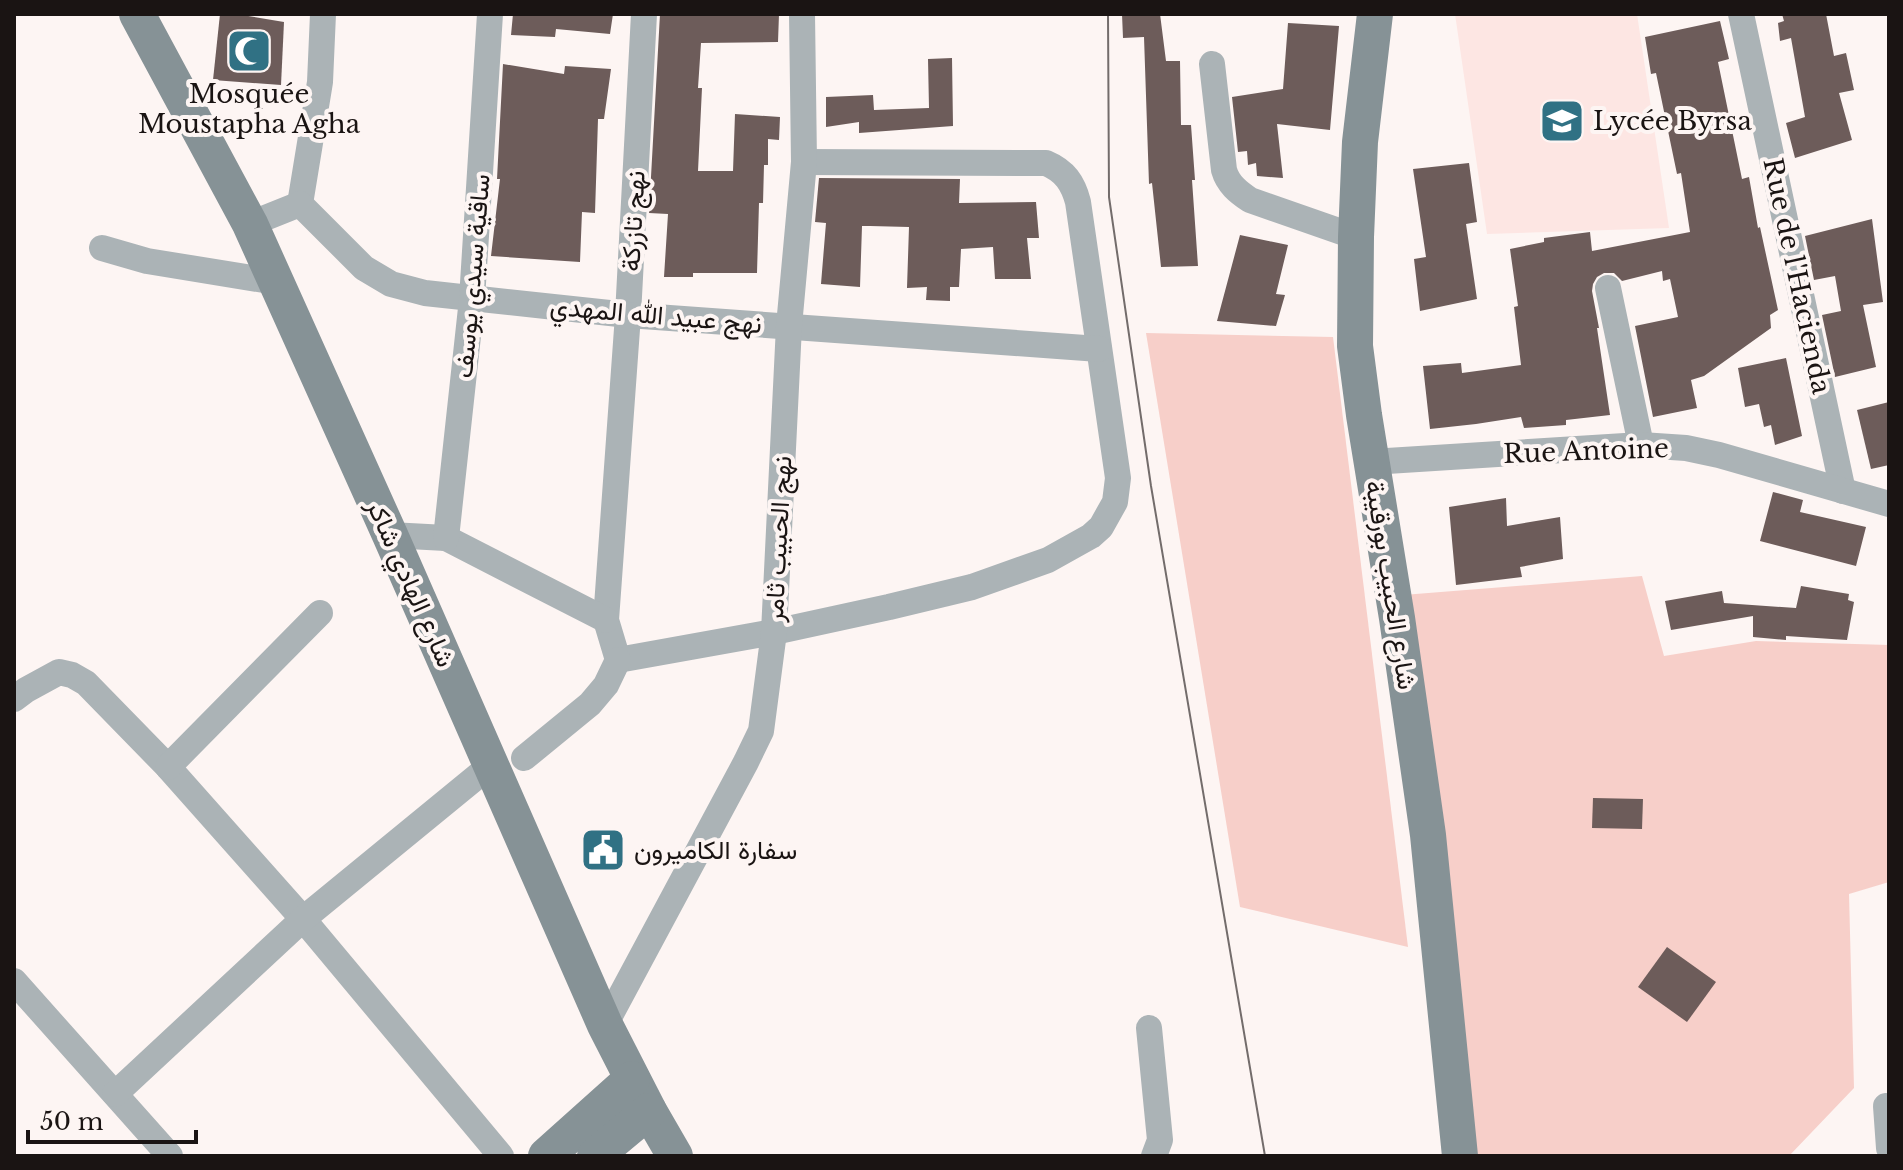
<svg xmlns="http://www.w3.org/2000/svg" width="1903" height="1170" viewBox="0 0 1903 1170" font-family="'Libre Baskerville',Vazirmatn,serif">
  <rect width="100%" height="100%" fill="#fdf5f3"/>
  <path fill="#fde6e3" d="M1455 14H1637L1669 228 1487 234Z"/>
  <g fill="#f7cfc9">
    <path d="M1146 333 1333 337 1408 947 1240 907Z"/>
    <path d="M1642 576 1664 656 1756 641 1889 645V882L1849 894 1854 1088 1789 1156H1465L1403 595Z"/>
  </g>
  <g fill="#6d5c5a">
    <path d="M220 14H236L284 22 281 85 213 80Z"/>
    <path d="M513 14H613L610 34 556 29 555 37 511 35Z"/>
    <path d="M660 14H779L778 42 701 43 698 88H702L698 171H733L735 114 780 117 779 140 768 139V165H764L763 203H759L757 273H693V277H664L668 214 649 213Z"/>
    <path d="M1122 14H1160L1166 61H1180L1181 125H1191L1195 180H1192L1198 266 1161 267 1152 183 1149 184 1144 37 1123 38Z"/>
    <path d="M1782 14H1826L1834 56 1846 53 1854 90 1839 93 1852 140 1795 158 1786 123 1805 117 1791 38 1780 41 1778 23 1784 21Z"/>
    <path d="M1720 21 1729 59 1718 62 1742 179 1749 177 1758 228 1760 227 1778 310 1770 315 1771 328 1704 376 1691 380 1697 408 1653 417 1635 326 1678 317 1670 279 1663 281 1662 271 1622 281 1614 273H1604L1597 277 1593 284 1592 291 1599 328H1597L1610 415 1566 420V425L1524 428 1521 417 1476 424 1430 429 1423 366 1461 363 1462 373 1521 365 1514 307 1518 306 1510 249 1544 242V238L1590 232 1592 251 1690 232 1681 173 1677 174 1656 73 1651 74 1645 37Z"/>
    <path d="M1288 23 1339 26 1330 130 1277 124 1283 178 1257 176 1256 163 1248 165 1247 151 1238 152 1232 97 1283 89Z"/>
    <path d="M952 58 953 126 859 133V122L826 127V97L873 95 874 110 929 108 928 59Z"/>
    <path d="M503 64 564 74 565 66 611 69 604 119H598L595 213 582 212 580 262 491 256 500 179H497Z"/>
    <path d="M1469 163 1477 222 1466 224 1477 299 1420 311 1414 259 1426 257 1413 169Z"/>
    <path d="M819 178 960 179 959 203 1036 202 1039 238H1027L1031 279H995L993 247 961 249 959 287H950V301L926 300 927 287 907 288 909 227 870 226H862L860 287 821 284 826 223 815 222Z"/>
    <path d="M1872 219 1883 302 1863 305 1876 367 1835 377 1822 315 1841 311 1835 276 1814 280 1805 236Z"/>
    <path d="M1240 235 1288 245 1276 294 1285 295 1276 326 1217 321Z"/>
    <path d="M1786 358 1802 436 1775 445 1771 425 1764 427 1759 404 1745 407 1738 368Z"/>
    <path d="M1889 402V465L1871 469 1857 410Z"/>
    <path d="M1773 492 1803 500 1800 512 1866 527 1856 566 1760 541Z"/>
    <path d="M1506 498 1507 526 1560 517 1563 559 1520 567 1522 577 1456 585 1449 507Z"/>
    <path d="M1801 586 1849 594 1848 600 1854 602 1847 640 1786 636V640L1753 637V616L1671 630 1665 601 1722 591 1724 603 1796 608Z"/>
    <path d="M1593 798 1643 799 1642 829 1592 828Z"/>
    <path d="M1667 947 1716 982 1687 1022 1638 987Z"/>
  </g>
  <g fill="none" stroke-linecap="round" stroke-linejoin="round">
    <g stroke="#abb3b6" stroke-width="26">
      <path d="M644 14 628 315 606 620 618 660 774 632 889 607 972 587 1048 560 1091 536 1101 527 1115 502 1118 478 1078 202C1073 183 1065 171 1046 163L804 162"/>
      <path d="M1741 14 1843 491"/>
      <path d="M1212 64 1224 170C1228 184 1238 192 1250 200L1356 237"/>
      <path d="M300 204 320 82 323 14"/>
      <path d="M250 224 300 204 364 268 391 284 425 293 628 315 1099 349"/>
      <path d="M102 248 147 261 276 282"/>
      <path d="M1608 288 1641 445"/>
      <path d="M1371 462 1641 445 1686 448 1719 455 1889 504"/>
      <path d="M390 535 446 538 606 620"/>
      <path d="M446 538 472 299 490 14"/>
      <path d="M14 699 26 690 59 672 72 675 86 683 168 767 303 919 501 1156"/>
      <path d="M524 758 590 704 606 685 618 660"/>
      <path d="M168 767 320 613"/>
      <path d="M14 981 170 1156"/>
      <path d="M605 1025 746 762 761 731 774 632 789 326 804 162 802 14"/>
      <path d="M1149 1028 1160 1140 1154 1156"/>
      <path d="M115 1094 303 919 491 765"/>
      <path d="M1886 1106 1889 1148"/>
    </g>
    <g stroke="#869296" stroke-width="36">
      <path d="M137 14 250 224 390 535 605 1025 649 1111 675 1156"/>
      <path d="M1375 14 1360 142 1356 237 1355 346 1364 415 1397 618 1428 835 1460 1156"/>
      <path d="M546 1156 632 1079"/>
      <path d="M595 1156 649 1111"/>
    </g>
    <path stroke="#736c6b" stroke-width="2" d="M1108 14 1109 197 1151 486 1265 1156"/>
  </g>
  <defs>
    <g id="mosque-square" transform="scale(2.3)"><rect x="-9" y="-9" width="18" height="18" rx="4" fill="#307184" stroke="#fdf5f3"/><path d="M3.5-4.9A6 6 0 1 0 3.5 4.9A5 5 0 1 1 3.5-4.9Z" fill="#fff"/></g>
    <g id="school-square" transform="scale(2.3)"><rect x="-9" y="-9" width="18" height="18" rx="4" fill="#307184" stroke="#fdf5f3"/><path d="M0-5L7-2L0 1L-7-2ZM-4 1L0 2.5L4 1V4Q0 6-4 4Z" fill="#fff"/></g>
    <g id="civic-square" transform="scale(2.3)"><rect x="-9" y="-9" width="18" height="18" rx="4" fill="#307184" stroke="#fdf5f3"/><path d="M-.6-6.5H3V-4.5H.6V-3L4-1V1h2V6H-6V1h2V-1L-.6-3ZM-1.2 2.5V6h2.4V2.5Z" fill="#fff"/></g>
  </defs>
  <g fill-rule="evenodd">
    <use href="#mosque-square" x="249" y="51"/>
    <use href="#school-square" x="1562" y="121"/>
    <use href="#civic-square" x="603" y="850"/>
  </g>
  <g text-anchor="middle" stroke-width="8" stroke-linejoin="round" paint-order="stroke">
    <g font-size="26" fill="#1a1413" stroke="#fdf5f3" text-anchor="start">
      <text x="249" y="103" text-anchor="middle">Mosquée<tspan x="249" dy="30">Moustapha Agha</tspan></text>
      <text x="1593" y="130">Lycée Byrsa</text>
      <text x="634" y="859">سفارة الكاميرون</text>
    </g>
    <g font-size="26" fill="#1a1413" stroke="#fdf5f3">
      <text transform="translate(633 221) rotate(-87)" y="9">نهج تازركة</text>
      <text transform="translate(472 276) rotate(-85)" y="9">ساقية سيدي يوسف</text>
      <text transform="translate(1797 276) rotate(78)" y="9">Rue de l'Hacienda</text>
      <text transform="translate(656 315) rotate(5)" y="9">نهج عبيد الله المهدي</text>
      <text transform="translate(1586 451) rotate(-2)" y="9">Rue Antoine</text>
      <text transform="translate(778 539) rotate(-87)" y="9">نهج الحبيب ثامر</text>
      <text transform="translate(411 583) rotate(66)" y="9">شارع الهادي شاكر</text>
      <text transform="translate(1391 585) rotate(81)" y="9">شارع الحبيب بورقيبة</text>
    </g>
  </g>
  <rect width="1903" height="1170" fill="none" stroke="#1a1413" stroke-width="32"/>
  <path d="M28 1130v12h168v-12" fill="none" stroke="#1a1413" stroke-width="4"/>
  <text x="40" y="1130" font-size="24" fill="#1a1413" stroke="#fdf5f3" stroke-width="6" paint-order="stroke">50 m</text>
</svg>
